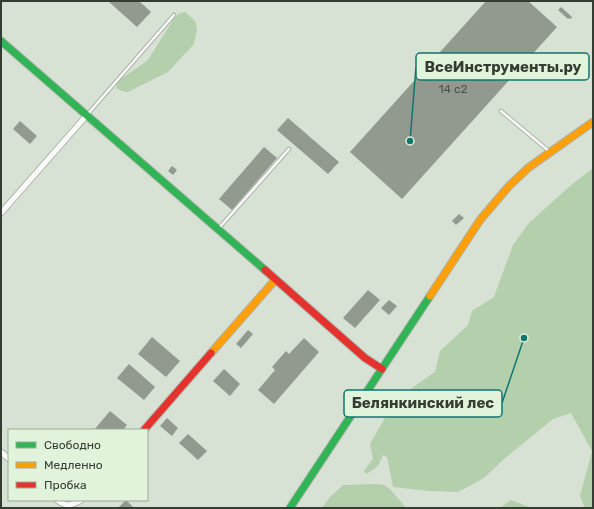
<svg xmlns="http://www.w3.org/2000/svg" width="594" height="509" viewBox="0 0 594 509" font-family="Rubik,sans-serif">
  <rect width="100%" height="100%" fill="#d7e1d4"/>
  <g fill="#b3cfab">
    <path d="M185 12 195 21 197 29 194 44 168 72 128 92 122 91 116 88 118 81 148 60 173 20 178 14Z"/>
    <path d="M593 168V508H585L580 496 592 451 571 413 553 419 504 459 484 478 458 492 429 491 393 487 387 457 383 455 378 466 367 474 364 471 373 459 370 444 386 416 398 405 412 388 435 372 440 351 468 325 472 311 494 297 513 245 528 224 569 187Z"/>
    <path d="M376 484 384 485 390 489 406 508H322L330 497 343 485Z"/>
    <path d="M511 500 532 508H500Z"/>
  </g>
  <g fill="#929a90">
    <path d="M108 1H139L151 12 137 27Z"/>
    <path d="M486 1H528L557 27 402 199 350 152Z"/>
    <path d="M561 7 572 17 571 19 569 18 568 19 558 10Z"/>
    <path d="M288 118 339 162 328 174 277 130Z"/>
    <path d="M20 121 37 136 30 144 13 129Z"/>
    <path d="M264 147 277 158 232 210 219 199Z"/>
    <path d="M172 166 177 170 173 175 168 171Z"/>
    <path d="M459 214 464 218 456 225 452 221Z"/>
    <path d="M368 290 380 300 355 328 343 318Z"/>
    <path d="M389 300 397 306 389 315 381 308Z"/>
    <path d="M248 330 253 334 241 348 236 344Z"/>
    <path d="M152 337 180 361 166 377 138 354Z"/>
    <path d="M304 338 319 352 274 404 258 390 275 370 272 367 286 351 289 354Z"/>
    <path d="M129 364 155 387 144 400 117 378Z"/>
    <path d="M224 369 240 384 230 396 213 381Z"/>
    <path d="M110 411 127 425 123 430H94Z"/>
    <path d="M167 418 178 428 172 436 160 426Z"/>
    <path d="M188 434 207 451 198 460 179 443Z"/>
    <path d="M126 500 134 508H118Z"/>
  </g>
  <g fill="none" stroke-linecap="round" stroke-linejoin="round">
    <g stroke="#acb4aa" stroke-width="4.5">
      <g id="lane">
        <path d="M501 111 550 152"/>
        <path d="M87 115 174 15"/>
        <path d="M219 228 289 149"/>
      </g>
    </g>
    <g stroke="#acb4aa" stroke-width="7">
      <g id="street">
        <path d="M1 213 87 115"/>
        <path d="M1 452 9 459"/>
        <path d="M57 500C66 507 71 506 81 500"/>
      </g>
    </g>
    <g stroke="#acb4aa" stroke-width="9">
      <g id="fast">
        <path d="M1 41 265 270"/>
        <path d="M290 508 430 296"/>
      </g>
    </g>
    <g stroke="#acb4aa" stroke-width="9">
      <g id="slow">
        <path d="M430 296 480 220 509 186 528 168 593 122"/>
        <path d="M211 353 275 280"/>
      </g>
    </g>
    <g stroke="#acb4aa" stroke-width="9">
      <g id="jam">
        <path d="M265 270 365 358 382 369"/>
        <path d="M144 430 211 353"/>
      </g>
    </g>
    <use href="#lane" stroke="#f9faf9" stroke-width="2.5"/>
    <use href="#street" stroke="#f9faf9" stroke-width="5"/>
    <use href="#fast" stroke="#30b455" stroke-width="7"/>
    <use href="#slow" stroke="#ff9f0a" stroke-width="7"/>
    <use href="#jam" stroke="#e5322d" stroke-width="7"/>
  </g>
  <g text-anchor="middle" stroke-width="4" stroke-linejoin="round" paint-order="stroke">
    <g font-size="12" fill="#4c544a">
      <text x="453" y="93">14 с2</text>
    </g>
  </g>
  <path fill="none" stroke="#0f766e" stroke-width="1.5" d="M410 141L416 67M524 338L502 403"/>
  <g fill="#0f766e" stroke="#e1f4db" stroke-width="1.5">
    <circle cx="410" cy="141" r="4"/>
    <circle cx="524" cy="338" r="4"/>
  </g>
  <g fill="#e1f4db" stroke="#0f766e" stroke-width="1.5">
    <rect x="416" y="53" width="173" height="27" rx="4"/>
    <rect x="344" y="390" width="158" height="27" rx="4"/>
  </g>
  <g font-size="15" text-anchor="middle" font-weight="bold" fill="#353d33">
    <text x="503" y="72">ВсеИнструменты.ру</text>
    <text x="423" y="408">Белянкинский лес</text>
  </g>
  <rect width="594" height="509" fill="none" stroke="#353d33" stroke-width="4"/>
  <rect x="8" y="429" width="140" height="72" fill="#e1f4db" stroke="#9cab98"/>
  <rect x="16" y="442" width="20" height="6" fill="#30b455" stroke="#9cab98"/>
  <text x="44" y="449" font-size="12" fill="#353d33">Свободно</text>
  <rect x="16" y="462" width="20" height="6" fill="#ff9f0a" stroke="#9cab98"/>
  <text x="44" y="469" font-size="12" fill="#353d33">Медленно</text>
  <rect x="16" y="482" width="20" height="6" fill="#e5322d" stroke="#9cab98"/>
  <text x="44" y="489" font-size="12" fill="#353d33">Пробка</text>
</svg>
